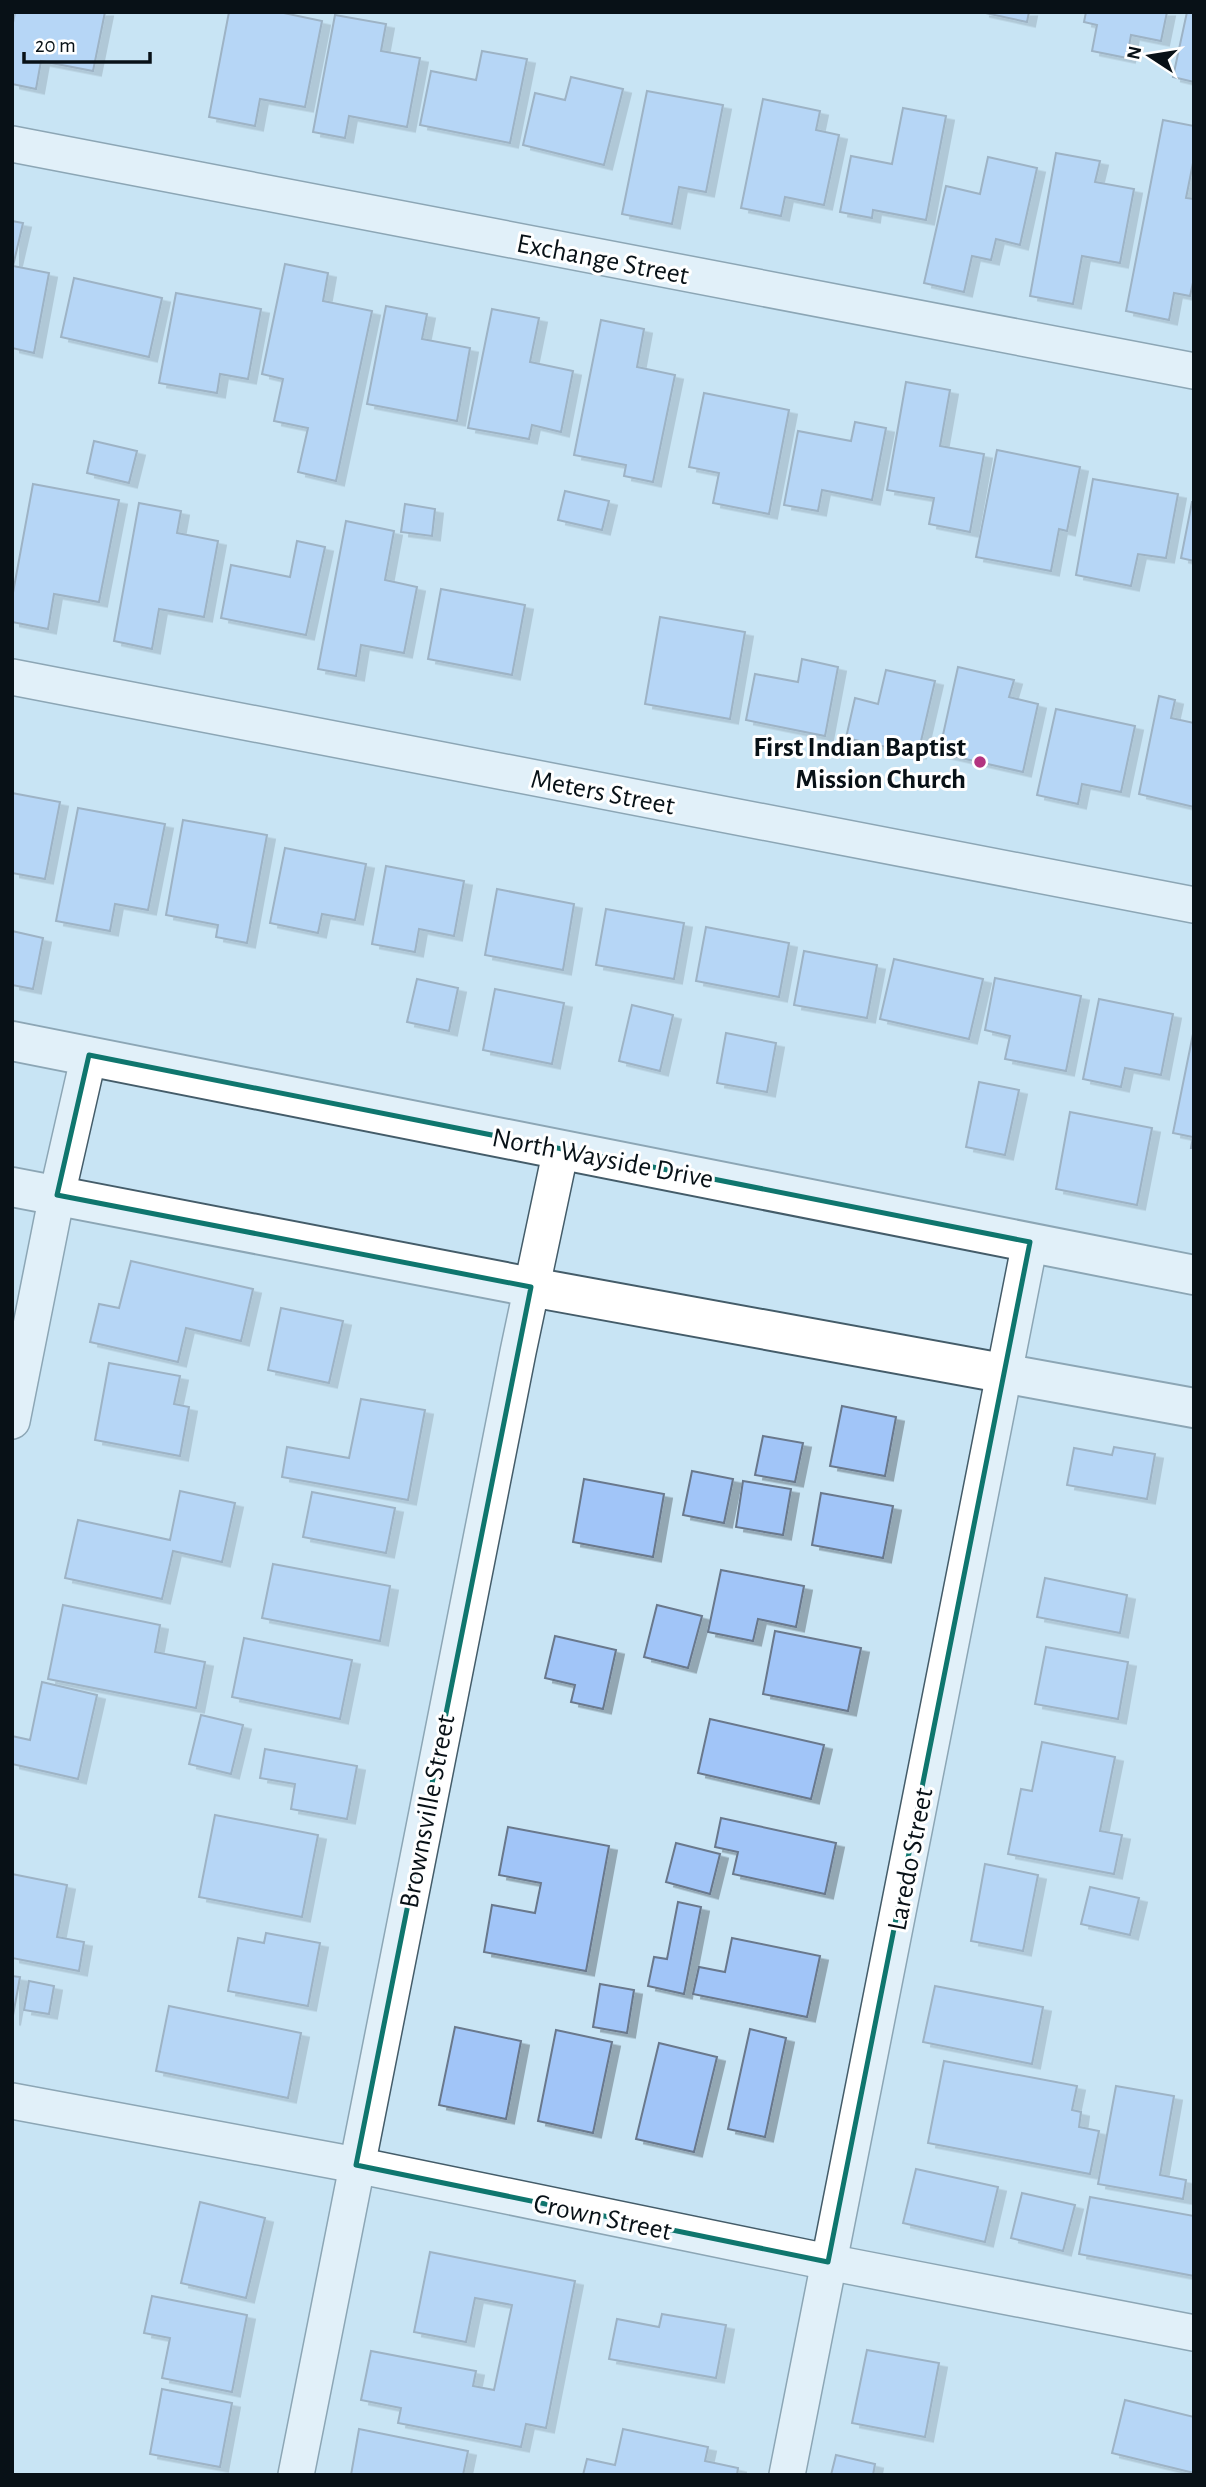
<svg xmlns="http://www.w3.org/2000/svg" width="1206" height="2487" viewBox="0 0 1206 2487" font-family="'Alegreya Sans',sans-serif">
  <defs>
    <filter id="shadow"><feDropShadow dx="8" dy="4.5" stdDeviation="0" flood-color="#0004"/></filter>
  </defs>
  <rect width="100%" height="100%" fill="#c8e4f4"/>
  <g fill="#a1c5f8" stroke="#69788c" stroke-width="2" filter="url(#shadow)">
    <path d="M15 12H105L93 71 41 61 36 89 12 84V28Z"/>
    <path d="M229 12H279L322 21 305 107 260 99 255 126 209 117Z"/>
    <path d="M981 12H1029L1027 22Z"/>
    <path d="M1086 12H1167L1161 41 1131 35 1127 58 1092 51 1097 25 1084 22Z"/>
    <path d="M1187 12H1194V82L1173 77Z"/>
    <path d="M335 15 386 24 381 51 420 58 407 127 349 116 345 138 313 132Z"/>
    <path d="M482 51 527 59 510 143 420 125 431 71 476 80Z"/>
    <path d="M571 77 623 89 604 165 523 145 535 93 565 100Z"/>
    <path d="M647 91 723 105 706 192 679 187 672 224 622 214Z"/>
    <path d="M763 99 820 111 816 130 839 135 824 205 785 197 781 216 741 208Z"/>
    <path d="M903 108 946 116 926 220 873 210 872 218 840 212 851 156 892 164Z"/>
    <path d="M1163 120 1194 126V158L1186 198 1194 199V278L1190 296 1174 293 1169 320 1126 311Z"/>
    <path d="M1056 153 1100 161 1095 182 1134 189 1120 263 1082 256 1073 304 1030 296Z"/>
    <path d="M988 157 1037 168 1020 245 996 239 991 260 972 256 964 292 924 283 946 186 980 194Z"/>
    <path d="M12 221 23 223 13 266 49 273 34 353 12 348Z"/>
    <path d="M285 264 328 273 323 301 372 311 336 481 298 472 308 428 274 421 283 379 262 374Z"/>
    <path d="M74 278 162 298 149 357 61 337Z"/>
    <path d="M176 293 261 309 248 379 220 374 217 393 159 383Z"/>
    <path d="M386 306 427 314 422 339 470 348 457 421 367 404Z"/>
    <path d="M492 309 539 318 530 362 573 371 561 432 532 425 529 439 468 428Z"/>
    <path d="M601 320 644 329 637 367 675 375 653 482 624 476 626 465 574 455Z"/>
    <path d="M906 382 950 390 940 446 984 454 970 532 929 524 934 498 887 490Z"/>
    <path d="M704 393 789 410 769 514 713 503 719 473 689 467Z"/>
    <path d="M855 422 886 428 872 500 822 490 818 511 784 505 798 431 851 441Z"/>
    <path d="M94 441 137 451 129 483 87 473Z"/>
    <path d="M997 450 1080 467 1067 531 1059 529 1051 571 976 557Z"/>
    <path d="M1093 479 1178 494 1166 558 1138 554 1131 586 1076 575Z"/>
    <path d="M33 484 119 500 99 602 54 594 48 629 12 622V598Z"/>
    <path d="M565 491 609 501 602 530 558 520Z"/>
    <path d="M1192 502H1194V561L1181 558Z"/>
    <path d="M139 503 181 511 177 533 218 541 204 617 159 609 152 649 114 641Z"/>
    <path d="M405 504 435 509 432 536 401 532Z"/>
    <path d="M346 521 394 531 385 580 417 587 404 653 361 645 356 676 318 669Z"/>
    <path d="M297 541 325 547 306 635 221 618 231 565 290 577Z"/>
    <path d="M441 589 525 605 512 675 428 659Z"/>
    <path d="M660 617 745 632 730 719 645 704Z"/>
    <path d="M802 659 838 667 825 736 746 720 755 674 798 682Z"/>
    <path d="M958 667 1014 680 1009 697 1038 704 1023 772 939 753Z"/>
    <path d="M886 670 935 681 918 754 846 738 855 698 878 704Z"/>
    <path d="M1159 696 1175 700 1171 718 1194 723V807L1139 794Z"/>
    <path d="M1056 709 1135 726 1121 792 1082 784 1078 804 1037 795Z"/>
    <path d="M12 793 60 802 45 879 12 873Z"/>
    <path d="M78 808 165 824 148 910 115 904 110 931 56 921Z"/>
    <path d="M183 820 267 835 247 943 216 937 218 925 166 915Z"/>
    <path d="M285 848 366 864 355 920 322 914 318 933 270 923Z"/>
    <path d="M386 866 464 881 454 936 419 929 415 952 372 944Z"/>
    <path d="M497 889 574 904 563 970 485 955Z"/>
    <path d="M606 909 684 923 674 979 596 965Z"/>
    <path d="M706 927 789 943 779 997 696 981Z"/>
    <path d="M12 931 43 938 33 989 12 985Z"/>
    <path d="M804 951 877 965 867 1018 794 1005Z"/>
    <path d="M894 959 983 979 969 1039 880 1019Z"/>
    <path d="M995 978 1081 996 1066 1071 1005 1059 1010 1036 985 1030Z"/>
    <path d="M417 979 458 988 449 1031 407 1022Z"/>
    <path d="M495 989 564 1003 552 1064 483 1050Z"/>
    <path d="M1099 999 1173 1014 1161 1075 1125 1068 1121 1087 1083 1079Z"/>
    <path d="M632 1005 673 1015 660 1071 619 1061Z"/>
    <path d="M1194 1029V1148H1191L1193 1137 1173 1133Z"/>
    <path d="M726 1033 776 1043 767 1092 717 1083Z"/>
    <path d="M979 1082 1019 1090 1005 1155 966 1147Z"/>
    <path d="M1070 1112 1152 1128 1137 1205 1056 1189Z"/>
    <path d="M131 1261 253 1289 241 1341 186 1328 178 1362 90 1342 99 1304 119 1308Z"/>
    <path d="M281 1308 343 1321 329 1383 268 1370Z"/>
    <path d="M109 1363 180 1376 174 1404 189 1407 180 1456 95 1440Z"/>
    <path d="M361 1399 425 1410 408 1500 282 1477 287 1447 349 1458Z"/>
    <path d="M842 1406 896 1417 885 1476 830 1466Z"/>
    <path d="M763 1436 803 1443 795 1482 755 1475Z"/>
    <path d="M1114 1447 1155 1454 1147 1499 1067 1485 1074 1448 1112 1455Z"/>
    <path d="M692 1471 733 1479 724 1523 683 1515Z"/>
    <path d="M584 1479 664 1494 653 1557 573 1542Z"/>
    <path d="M743 1481 791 1489 783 1535 736 1527Z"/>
    <path d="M180 1491 235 1503 222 1562 173 1551 162 1599 65 1578 78 1520 170 1540Z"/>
    <path d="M312 1492 395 1508 386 1553 303 1537Z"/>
    <path d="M821 1493 893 1506 883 1558 812 1545Z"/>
    <path d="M273 1564 390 1586 380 1641 262 1618Z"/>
    <path d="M721 1570 804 1586 796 1627 758 1619 753 1641 708 1632Z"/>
    <path d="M1045 1578 1127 1595 1120 1633 1037 1617Z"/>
    <path d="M63 1605 160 1625 155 1652 205 1662 196 1708 48 1679Z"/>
    <path d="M657 1605 702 1616 688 1668 644 1657Z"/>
    <path d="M775 1631 861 1648 848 1711 763 1694Z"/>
    <path d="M555 1636 616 1650 603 1709 571 1702 575 1685 545 1678Z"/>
    <path d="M244 1638 352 1660 340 1719 232 1697Z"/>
    <path d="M1046 1647 1128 1662 1118 1719 1035 1704Z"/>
    <path d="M42 1682 97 1695 78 1779 12 1764V1736L30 1740Z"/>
    <path d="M201 1715 243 1725 231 1774 189 1764Z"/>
    <path d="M710 1719 824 1745 811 1799 698 1773Z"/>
    <path d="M1042 1742 1115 1757 1100 1831 1122 1835 1114 1874 1008 1854 1021 1789 1032 1791Z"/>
    <path d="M265 1749 357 1766 347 1819 291 1809 295 1784 260 1778Z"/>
    <path d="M215 1815 318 1835 302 1917 199 1897Z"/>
    <path d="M721 1818 836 1843 825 1894 733 1874 738 1852 715 1847Z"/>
    <path d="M508 1827 609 1846 586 1971 484 1952 492 1905 535 1913 541 1883 499 1875Z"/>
    <path d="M676 1843 720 1854 710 1894 666 1882Z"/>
    <path d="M985 1864 1038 1875 1023 1951 971 1941Z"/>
    <path d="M12 1874 67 1885 57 1937 84 1942 79 1971 12 1958Z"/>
    <path d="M1090 1887 1139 1898 1130 1935 1081 1924Z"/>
    <path d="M678 1902 701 1907 684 1994 648 1986 654 1957 667 1959Z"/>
    <path d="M266 1933 320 1943 308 2006 228 1991 238 1938 264 1943Z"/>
    <path d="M732 1938 820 1956 807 2017 693 1994 699 1967 725 1972Z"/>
    <path d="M12 1976 20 1977 12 2021Z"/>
    <path d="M29 1981 54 1986 49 2014 24 2010Z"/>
    <path d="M600 1984 634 1990 627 2033 593 2027Z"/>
    <path d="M935 1986 1043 2007 1032 2064 923 2042Z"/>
    <path d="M169 2006 301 2033 288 2098 156 2071Z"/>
    <path d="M455 2027 521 2041 506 2119 439 2105Z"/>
    <path d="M750 2029 786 2038 765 2137 728 2129Z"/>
    <path d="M556 2030 612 2042 593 2133 538 2121Z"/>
    <path d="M659 2043 717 2057 694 2152 636 2139Z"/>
    <path d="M944 2061 1077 2086 1072 2110 1081 2112 1079 2127 1099 2131 1090 2174 928 2143Z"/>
    <path d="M1116 2086 1174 2096 1160 2175 1186 2180 1183 2199 1098 2184Z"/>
    <path d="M916 2169 998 2187 985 2242 903 2223Z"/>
    <path d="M1022 2193 1075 2205 1063 2251 1011 2238Z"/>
    <path d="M1090 2197 1194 2216V2276L1079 2254Z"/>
    <path d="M200 2202 265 2218 246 2298 181 2283Z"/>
    <path d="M430 2252 575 2281 546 2428 526 2424 521 2447 398 2423 401 2408 361 2400 371 2351 476 2371 473 2386 494 2390 512 2305 475 2298 466 2342 414 2332Z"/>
    <path d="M152 2296 247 2315 232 2392 162 2378 170 2338 144 2333Z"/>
    <path d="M662 2314 726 2325 716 2378 609 2359 617 2319 659 2327Z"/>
    <path d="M867 2350 939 2363 925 2437 852 2423Z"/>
    <path d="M162 2389 232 2403 220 2467 150 2454Z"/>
    <path d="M1125 2400 1194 2417V2473L1112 2453Z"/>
    <path d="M359 2429 468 2451 463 2475H351Z"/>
    <path d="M623 2429 708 2447 705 2461 738 2468 737 2475H583L587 2459 615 2465Z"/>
    <path d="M836 2455 875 2464 873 2475H831Z"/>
  </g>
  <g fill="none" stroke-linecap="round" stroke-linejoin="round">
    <g stroke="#445c69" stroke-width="38">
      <g id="street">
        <path d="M12 144 1194 371"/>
        <path d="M12 677 1194 905"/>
        <path d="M12 1421 57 1195 89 1055"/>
        <path d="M12 2101 356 2165 828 2262 1194 2333"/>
        <path d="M296 2475 518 1352 561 1149"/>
        <path d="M787 2475 1030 1242"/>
      </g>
    </g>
    <g stroke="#445c69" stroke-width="42">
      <g id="secondary">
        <path d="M12 1041 1194 1275"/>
        <path d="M12 1187 531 1287 1194 1408"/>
      </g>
    </g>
    <use href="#street" stroke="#fff" stroke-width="35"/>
    <use href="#secondary" stroke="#fff" stroke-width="38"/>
  </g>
  <path d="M0 0H1206V2487H0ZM89 1055 1030 1242 828 2262 356 2165 531 1287 57 1195Z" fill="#c8e4f4" fill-opacity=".55" fill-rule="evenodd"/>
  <path fill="none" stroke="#0f766e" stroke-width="5" stroke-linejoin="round" d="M89 1055 1030 1242 828 2262 356 2165 531 1287 57 1195Z"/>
  <circle fill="#b33480" stroke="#fff" stroke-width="2.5" cx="980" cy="762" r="7"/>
  <g text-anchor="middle" stroke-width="6" stroke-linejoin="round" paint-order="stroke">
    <g font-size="28" fill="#081117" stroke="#fff">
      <text transform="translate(603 258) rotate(11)" y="10">Exchange Street</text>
      <text transform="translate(603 791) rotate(11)" y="10">Meters Street</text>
      <text transform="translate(603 1157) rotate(11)" y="10">North Wayside Drive</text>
      <text transform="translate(426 1811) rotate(-79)" y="10">Brownsville Street</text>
      <text transform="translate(909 1859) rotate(-79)" y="10">Laredo Street</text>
      <text transform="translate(603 2216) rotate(12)" y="10">Crown Street</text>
    </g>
    <g font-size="28" font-weight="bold" fill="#081117" stroke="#fff" text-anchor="end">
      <text x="966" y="756">First Indian Baptist<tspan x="966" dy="32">Mission Church</tspan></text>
    </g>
  </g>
  <rect width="1206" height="2487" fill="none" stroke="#081117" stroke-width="28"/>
  <g transform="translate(1150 56) rotate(282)" stroke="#ffffff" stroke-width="5" paint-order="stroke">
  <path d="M0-5L12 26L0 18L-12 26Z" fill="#081117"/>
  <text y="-10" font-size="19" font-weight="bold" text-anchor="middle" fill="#081117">N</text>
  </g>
  <path d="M24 52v10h126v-10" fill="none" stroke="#081117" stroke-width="3.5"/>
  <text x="35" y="52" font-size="21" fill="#081117" stroke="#ffffff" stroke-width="5" paint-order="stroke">20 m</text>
</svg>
